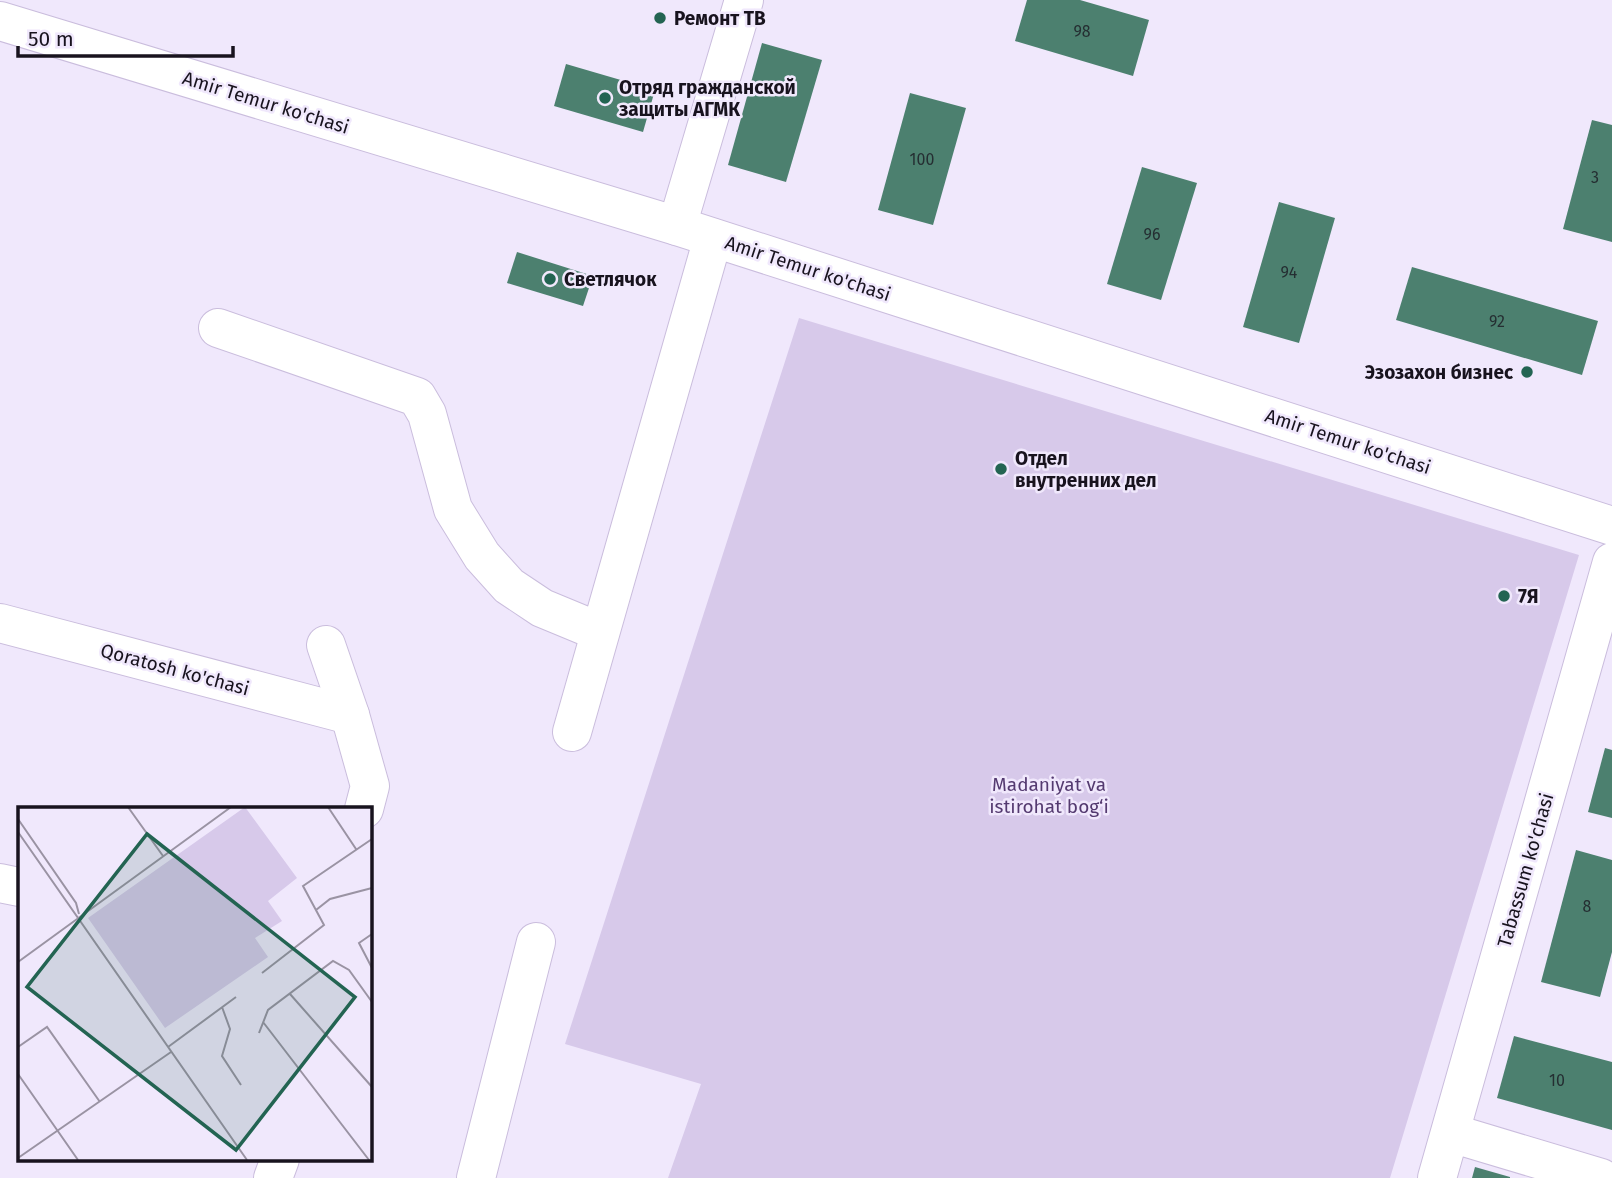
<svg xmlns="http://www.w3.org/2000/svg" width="1612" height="1178" viewBox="0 0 1612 1178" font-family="'Fira Sans',sans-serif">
  <rect width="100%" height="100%" fill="#f0e8fc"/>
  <path fill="#d7c9ea" d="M799 318 1579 555 1390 1178H668L701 1084 565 1044Z"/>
  <g fill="#4c806f">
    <path d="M1027 0H1080L1149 20 1133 76 1015 41Z"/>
    <path d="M762 43 822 60 786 182 728 165Z"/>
    <path d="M566 64 655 90 643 132 554 106Z"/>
    <path d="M910 93 966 108 933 225 878 210Z"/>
    <path d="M1592 120 1612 125V242L1563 229Z"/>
    <path d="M1142 167 1197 183 1161 300 1107 284Z"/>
    <path d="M1279 202 1335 218 1299 343 1243 327Z"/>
    <path d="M517 252 593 276 583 306 507 283Z"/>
    <path d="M1412 267 1598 321 1582 375 1396 320Z"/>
    <path d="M1605 748 1612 750V818L1588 812Z"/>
    <path d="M1576 850 1612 860V952L1600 997 1541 982Z"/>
    <path d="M1514 1036 1612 1062V1130L1497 1098Z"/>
    <path d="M1475 1167 1510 1177V1178H1472Z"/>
  </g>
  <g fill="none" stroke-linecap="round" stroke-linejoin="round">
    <g stroke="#cabddd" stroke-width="40">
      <g id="minor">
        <path d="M677 226 744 0"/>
        <path d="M218 328 417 397 427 414 453 509 482 556 509 586 542 608 600 632"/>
        <path d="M0 623 350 715"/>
        <path d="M326 645 350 715 370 786 364 809"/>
        <path d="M572 732 713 238"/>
        <path d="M0 883 19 887"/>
        <path d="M1451 1133 1601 1178"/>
        <path d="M273 1178 280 1159"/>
        <path d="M476 1178 536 942"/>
        <path d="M1437 1178 1612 562"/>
      </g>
    </g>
    <g stroke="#cabddd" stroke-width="40">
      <path id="major" d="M0 21 677 226 1612 526"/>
    </g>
    <use href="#minor" stroke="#fff" stroke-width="38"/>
    <use href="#major" stroke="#fff" stroke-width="38"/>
  </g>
  <g fill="#236452" stroke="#f0e8fc" stroke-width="2.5">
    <circle cx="660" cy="18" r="7"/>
    <circle cx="605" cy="98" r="7"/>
    <circle cx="550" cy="279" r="7"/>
    <circle cx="1527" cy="372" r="7"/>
    <circle cx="1001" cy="469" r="7"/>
    <circle cx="1504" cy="596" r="7"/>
  </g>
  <g text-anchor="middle" stroke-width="5" stroke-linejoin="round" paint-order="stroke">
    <g font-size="16" fill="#252e32">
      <text x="1082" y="37">98</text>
      <text x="922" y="165">100</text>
      <text x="1595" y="183">3</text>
      <text x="1152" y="240">96</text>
      <text x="1289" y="278">94</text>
      <text x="1497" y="327">92</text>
      <text x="1587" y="912">8</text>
      <text x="1557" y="1086">10</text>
    </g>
    <g font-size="19" font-weight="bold" fill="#18131e" stroke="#f0e8fc" text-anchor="start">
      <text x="674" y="25">Ремонт ТВ</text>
      <text x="619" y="94">Отряд гражданской<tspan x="619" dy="22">защиты АГМК</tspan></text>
      <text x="564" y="286">Светлячок</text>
      <text x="1513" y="379" text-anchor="end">Эзозахон бизнес</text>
      <text x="1015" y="465">Отдел<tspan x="1015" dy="22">внутренних дел</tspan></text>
      <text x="1518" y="603">7Я</text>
    </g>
    <g font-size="19" fill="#18131e" stroke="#f0e8fc">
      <text transform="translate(266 102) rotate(17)" y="7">Amir Temur ko'chasi</text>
      <text transform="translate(808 268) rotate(18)" y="7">Amir Temur ko'chasi</text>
      <text transform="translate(1348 441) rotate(18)" y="7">Amir Temur ko'chasi</text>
      <text transform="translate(175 669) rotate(15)" y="7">Qoratosh ko'chasi</text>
      <text transform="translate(1525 870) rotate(-74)" y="7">Tabassum ko'chasi</text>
    </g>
    <g font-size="19" fill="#543a70" stroke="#f0e8fc">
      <text x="1049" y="791">Madaniyat va<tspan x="1049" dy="22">istirohat bog‘i</tspan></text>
    </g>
  </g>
  <g transform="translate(18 807)">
    <rect width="354" height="354" fill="#f0e8fc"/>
    <path d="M227 0 279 71 250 94 264 114 237 131 250 150 147 221 70 111Z" fill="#d7c9ea"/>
    <path fill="none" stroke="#9a93a3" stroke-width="2" d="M110 0 145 49M310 0 338 42M0 12 58 96 61 107M0 25 229 353M298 103 312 92 354 81M354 127 341 136 354 161M0 155 213 0M244 166 306 118 285 79 354 32M272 187 354 280M204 200 212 222 204 249 223 278M245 215 351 353M241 226 250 203 315 154 331 163 354 195M0 240 29 220 82 295M150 240 218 190M0 267 60 353M0 351 153 245"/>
    <path fill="#236452" fill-opacity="0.15" stroke="#236452" stroke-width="3.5" d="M129 27 337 190 218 343 9 180Z"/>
    <rect width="354" height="354" fill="none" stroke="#18131e" stroke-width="3.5"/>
  </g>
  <path d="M18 46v10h215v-10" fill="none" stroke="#18131e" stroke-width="3.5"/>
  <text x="28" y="46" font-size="21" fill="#18131e" stroke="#f0e8fc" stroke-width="5" paint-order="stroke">50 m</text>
</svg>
